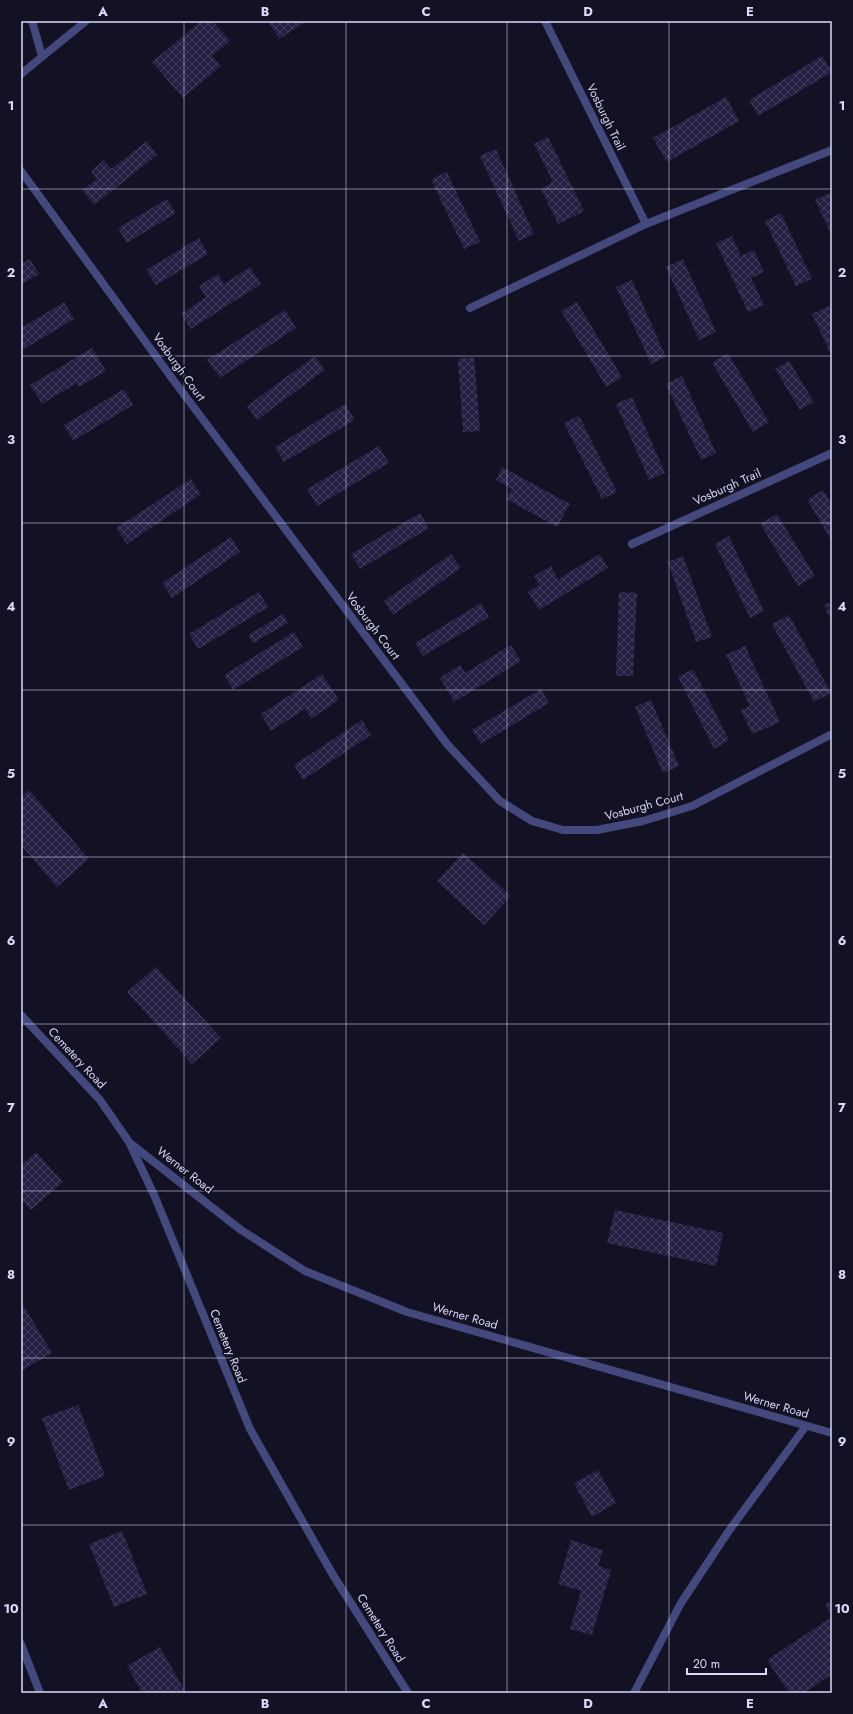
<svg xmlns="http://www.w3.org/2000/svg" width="853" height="1714" viewBox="0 0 853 1714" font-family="Jost,sans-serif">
  <defs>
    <pattern id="building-cross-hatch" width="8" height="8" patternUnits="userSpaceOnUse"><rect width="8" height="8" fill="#232043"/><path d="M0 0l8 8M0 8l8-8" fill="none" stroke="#42405f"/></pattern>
  </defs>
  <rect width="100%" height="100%" fill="#131224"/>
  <g fill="url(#building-cross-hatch)">
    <path d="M201 21H213L230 41 212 56 221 66 183 98 152 62Z"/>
    <path d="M268 21H307L279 39Z"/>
    <path d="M822 56 832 72 758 116 749 100Z"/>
    <path d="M726 97 739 121 667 162 653 138Z"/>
    <path d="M548 137 584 211 558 224 541 189 553 182 534 144Z"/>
    <path d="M147 141 157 155 94 205 82 190 97 179 91 171 104 160 111 169Z"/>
    <path d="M496 149 534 234 519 241 480 156Z"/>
    <path d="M447 172 480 242 464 249 431 179Z"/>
    <path d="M829 193 832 200V236L815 200Z"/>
    <path d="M167 199 176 213 127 243 118 228Z"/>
    <path d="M781 213 812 279 796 286 765 221Z"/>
    <path d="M732 236 741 256 754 250 764 272 751 278 764 305 748 312 716 243Z"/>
    <path d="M199 238 208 254 156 285 146 270Z"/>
    <path d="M30 259 39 274 21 285V264Z"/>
    <path d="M683 259 716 332 699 340 666 267Z"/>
    <path d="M250 267 261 284 191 329 181 314 206 297 199 286 218 274 224 284Z"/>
    <path d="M632 280 666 357 651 364 616 287Z"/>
    <path d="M64 302 74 319 21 351V328Z"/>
    <path d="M577 302 622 377 606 387 561 311Z"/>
    <path d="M829 306 832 313V357L812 314Z"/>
    <path d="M285 310 296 328 220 378 207 360Z"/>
    <path d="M92 348 106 371 79 387 77 383 42 404 30 385Z"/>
    <path d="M728 353 769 422 753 432 712 363Z"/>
    <path d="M315 356 325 370 257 420 247 406Z"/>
    <path d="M474 357 480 431 463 432 458 359Z"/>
    <path d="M789 361 814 402 800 410 775 369Z"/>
    <path d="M682 376 716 453 701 460 666 384Z"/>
    <path d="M124 389 133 405 73 441 64 425Z"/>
    <path d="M632 397 665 473 649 480 616 404Z"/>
    <path d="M345 404 355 420 284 462 275 447Z"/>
    <path d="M579 416 617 492 602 499 564 423Z"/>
    <path d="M379 446 389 463 317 506 307 489Z"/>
    <path d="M502 467 570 504 557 527 506 499 512 489 496 480Z"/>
    <path d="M191 479 201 494 127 544 116 528Z"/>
    <path d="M823 490 832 505V541L807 500Z"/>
    <path d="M420 513 429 528 360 569 351 554Z"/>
    <path d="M777 514 815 576 798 586 760 524Z"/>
    <path d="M729 536 764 611 750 618 715 544Z"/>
    <path d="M231 537 240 552 172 598 162 583Z"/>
    <path d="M451 554 461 568 393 615 384 601Z"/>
    <path d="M600 554 608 568 539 610 528 592 539 585 534 576 551 566 558 579Z"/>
    <path d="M683 556 712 637 696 642 668 562Z"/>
    <path d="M259 592 268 607 198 649 189 634Z"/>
    <path d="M619 592 637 593 633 676H616Z"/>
    <path d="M832 602V622L824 605Z"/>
    <path d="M481 603 489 617 423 656 415 643Z"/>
    <path d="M283 614 288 623 253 643 248 635Z"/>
    <path d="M789 615 831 693 814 702 772 624Z"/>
    <path d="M294 632 303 647 233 690 224 675Z"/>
    <path d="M511 645 521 661 454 702 440 678 460 665 465 673Z"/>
    <path d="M745 646 780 722 752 734 741 710 750 706 726 655Z"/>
    <path d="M693 669 729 740 714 749 678 677Z"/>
    <path d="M322 674 339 700 311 719 305 709 271 731 261 714Z"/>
    <path d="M541 689 549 703 481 744 472 730Z"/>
    <path d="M651 700 679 766 663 773 635 707Z"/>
    <path d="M362 720 371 735 303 780 294 765Z"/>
    <path d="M29 790 89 859 57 887 21 845V797Z"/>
    <path d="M463 853 511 896 484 925 437 881Z"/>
    <path d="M156 967 221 1038 192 1064 127 992Z"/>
    <path d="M36 1152 63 1182 31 1210 21 1199V1165Z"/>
    <path d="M615 1210 723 1233 716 1266 607 1243Z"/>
    <path d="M21 1301 52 1353 21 1371Z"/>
    <path d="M78 1405 105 1476 69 1490 42 1418Z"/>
    <path d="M598 1470 616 1503 592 1517 574 1483Z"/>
    <path d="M122 1531 147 1594 114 1607 89 1544Z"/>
    <path d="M571 1540 603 1550 598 1566 611 1570 592 1635 570 1629 581 1591 558 1584Z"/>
    <path d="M832 1601V1616L825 1605Z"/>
    <path d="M832 1617V1674L804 1693H789L767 1660Z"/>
    <path d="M160 1647 186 1693H142L127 1666Z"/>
  </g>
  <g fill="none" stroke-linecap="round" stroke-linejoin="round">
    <g stroke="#43487d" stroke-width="8">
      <path d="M32 21 42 56"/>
      <path d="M545 21 646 224"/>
      <path d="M21 171 174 381 447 744 500 801 532 821 563 830H597L643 821 692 806 832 734"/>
      <path d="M470 308 646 224 832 150"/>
      <path d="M632 544 832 453"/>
      <path d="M21 1644 40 1693"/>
      <path d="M634 1693 681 1603 728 1532 806 1426"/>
    </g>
    <g stroke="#43487d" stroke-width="8">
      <path d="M21 74 86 21"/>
      <path d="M21 1015 100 1100 129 1142 155 1197 250 1429 333 1575 408 1693"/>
      <path d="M131 1144 241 1230 305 1271 407 1312 832 1433"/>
    </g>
  </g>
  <path fill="none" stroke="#dadafa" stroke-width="1" stroke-opacity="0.55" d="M184 21V1693M346 21V1693M507 21V1693M669 21V1693M21 189H832M21 356H832M21 523H832M21 690H832M21 857H832M21 1024H832M21 1191H832M21 1358H832M21 1525H832"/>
  <g text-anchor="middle" stroke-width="3.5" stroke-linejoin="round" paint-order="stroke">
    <g font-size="12" fill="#dadafa" stroke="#131224">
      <text transform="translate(606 117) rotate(64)" y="4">Vosburgh Trail</text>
      <text transform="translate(179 367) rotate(54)" y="4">Vosburgh Court</text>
      <text transform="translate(727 487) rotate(-24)" y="4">Vosburgh Trail</text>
      <text transform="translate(373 626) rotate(53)" y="4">Vosburgh Court</text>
      <text transform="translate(644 806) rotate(-15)" y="4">Vosburgh Court</text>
      <text transform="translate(77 1058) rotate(47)" y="4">Cemetery Road</text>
      <text transform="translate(185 1170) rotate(38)" y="4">Werner Road</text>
      <text transform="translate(465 1316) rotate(16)" y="4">Werner Road</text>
      <text transform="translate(228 1346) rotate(68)" y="4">Cemetery Road</text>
      <text transform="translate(776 1405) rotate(16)" y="4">Werner Road</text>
      <text transform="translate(381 1628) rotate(58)" y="4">Cemetery Road</text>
    </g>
  </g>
  <rect width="853" height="1714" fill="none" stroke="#131224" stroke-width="44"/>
  <path d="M687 1668v6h79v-6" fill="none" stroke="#dadafa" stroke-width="2"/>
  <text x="693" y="1668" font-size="12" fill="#dadafa" stroke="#131224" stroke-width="3" paint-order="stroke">20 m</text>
  <rect x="22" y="22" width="809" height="1670" fill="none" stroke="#dadafa" stroke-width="1.5"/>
  <g font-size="13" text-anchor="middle" font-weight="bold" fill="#dadafa">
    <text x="103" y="16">A</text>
    <text x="265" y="16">B</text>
    <text x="426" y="16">C</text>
    <text x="588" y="16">D</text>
    <text x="750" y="16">E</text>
    <text x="11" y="110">1</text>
    <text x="842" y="110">1</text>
    <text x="11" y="277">2</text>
    <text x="842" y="277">2</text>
    <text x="11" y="444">3</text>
    <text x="842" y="444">3</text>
    <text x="11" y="611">4</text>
    <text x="842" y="611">4</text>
    <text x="11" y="778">5</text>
    <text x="842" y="778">5</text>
    <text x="11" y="945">6</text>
    <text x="842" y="945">6</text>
    <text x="11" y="1112">7</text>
    <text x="842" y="1112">7</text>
    <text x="11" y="1279">8</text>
    <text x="842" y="1279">8</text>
    <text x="11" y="1446">9</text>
    <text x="842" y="1446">9</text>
    <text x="11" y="1613">10</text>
    <text x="842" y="1613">10</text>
    <text x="103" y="1708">A</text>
    <text x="265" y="1708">B</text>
    <text x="426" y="1708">C</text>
    <text x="588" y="1708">D</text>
    <text x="750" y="1708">E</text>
  </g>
</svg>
